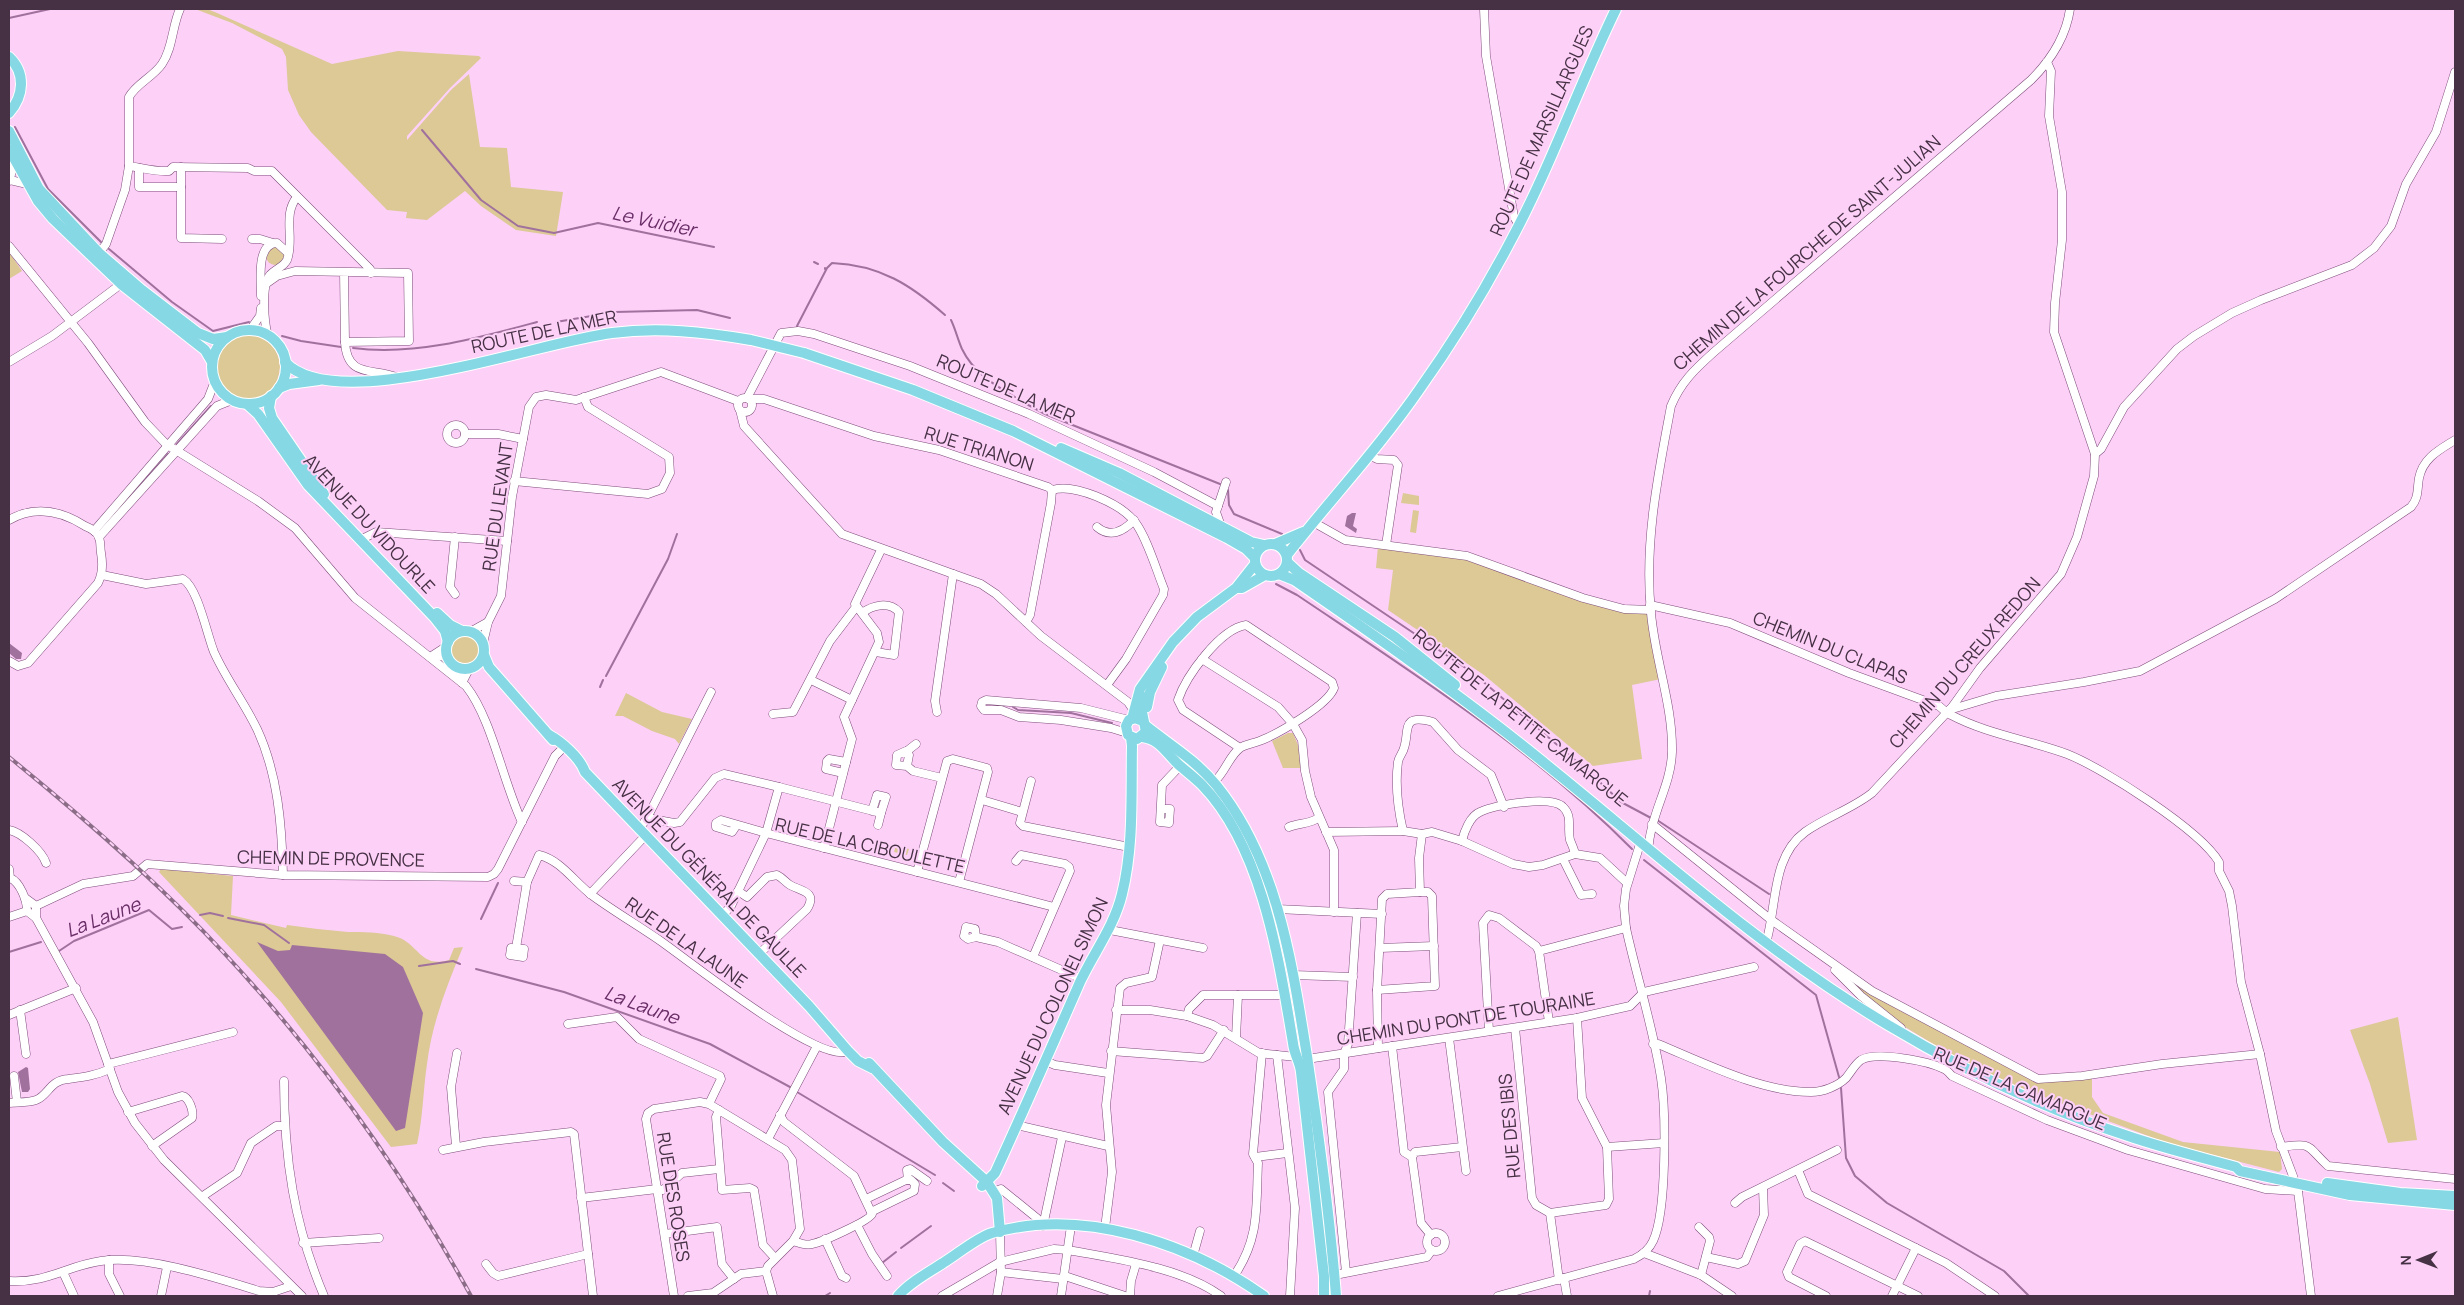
<svg xmlns="http://www.w3.org/2000/svg" width="2464" height="1305" viewBox="0 0 2464 1305" font-family="Manrope,sans-serif">
  <rect width="100%" height="100%" fill="#fdd0f8"/>
  <g fill="#dcc996">
    <path d="M195 9H207L217 13 332 64 398 51 479 56 481 58 450 88 407 136V140L451 90 469 74 480 147 507 148 511 187 563 192 556 236 516 230 481 206 465 191 427 220 406 218 407 212 387 210 311 132 299 115 288 90 286 57 282 49 232 23Z"/>
    <circle cx="275" cy="256" r="9"/>
    <path d="M9 252 22 271 9 279Z"/>
    <circle cx="248" cy="367" r="32"/>
    <path d="M1403 493 1419 496V505L1401 503Z"/>
    <path d="M1413 510 1419 511 1416 533 1410 532Z"/>
    <path d="M1378 546 1470 560 1585 601 1647 613 1661 679 1632 685 1642 759 1593 766 1484 675 1388 610 1393 570 1376 568Z"/>
    <circle cx="465" cy="650" r="14"/>
    <path d="M626 693 662 712 692 719 679 744 675 739 652 731 623 716H615Z"/>
    <path d="M1288 733H1293L1298 745 1301 768H1283L1272 741Z"/>
    <path d="M896 845 909 849 907 855 894 852Z"/>
    <path d="M161 869 233 876 231 915 286 928 287 925C307 928 328 930 348 932 363 932 379 932 394 936 419 942 419 969 449 960L454 948 463 947C447 985 432 1023 427 1064 423 1091 423 1118 417 1144L391 1147 281 1002 159 872Z"/>
    <path d="M1838 970 2030 1079 2037 1081 2092 1076V1097L2103 1113 2183 1142 2280 1152 2282 1169 2279 1172 2167 1143 2036 1094 1968 1065 1895 1021Z"/>
    <path d="M2398 1017 2417 1140 2388 1143 2370 1084 2350 1030Z"/>
  </g>
  <g fill="#a1719d">
    <path d="M1352 513H1356L1353 526 1357 529 1356 533 1345 526 1347 516Z"/>
    <path d="M9 643 22 653 21 659H16L9 653Z"/>
    <path d="M257 942 278 951 290 950 292 945 385 954 403 967 423 1013 405 1128 396 1131Z"/>
    <path d="M26 1067 28 1068 30 1089 28 1092H22L18 1072Z"/>
  </g>
  <g fill="none" stroke-linecap="round" stroke-linejoin="round">
    <g stroke="#a1719d" stroke-width="2">
      <path d="M9 18 50 9"/>
      <path d="M15 127 48 189 101 242"/>
      <path d="M422 130 481 200 518 226 554 233 598 223 714 247"/>
      <path d="M109 249 172 302 213 331 249 322"/>
      <path d="M814 262 818 264"/>
      <path d="M825 269V268"/>
      <path d="M951 320C955 328 958 340 962 349 973 372 994 385 1015 397"/>
      <path d="M556 322 615 312 697 310 730 318"/>
      <path d="M797 326 827 268 832 263C880 265 911 285 945 315"/>
      <path d="M282 336 301 341 341 347"/>
      <path d="M353 348C415 356 478 338 537 322"/>
      <path d="M1021 401 1045 414 1220 484"/>
      <path d="M177 444 211 406"/>
      <path d="M1228 490 1229 505 1234 514 1282 534"/>
      <path d="M120 508 168 454"/>
      <path d="M1300 550 1305 560 1473 673 1589 772 1621 802 1651 818"/>
      <path d="M1276 584 1297 595C1413 673 1534 750 1632 849"/>
      <path d="M606 676 668 559 677 534"/>
      <path d="M600 687 603 680"/>
      <path d="M1013 707 1018 710 1071 713 1112 723"/>
      <path d="M1657 820 1769 894"/>
      <path d="M1644 860 1816 995 1839 1077"/>
      <path d="M200 915 210 913 223 916"/>
      <path d="M228 918 264 925 289 943"/>
      <path d="M481 919 498 883"/>
      <path d="M59 951 74 941 149 910 172 929 182 927"/>
      <path d="M9 952 41 942"/>
      <path d="M419 966 453 961 460 964"/>
      <path d="M476 969 564 992 710 1044 790 1087"/>
      <path d="M1841 1088 1846 1158 1855 1176 1887 1203 2004 1271 2029 1296"/>
      <path d="M797 1092 935 1175"/>
      <path d="M943 1183 954 1191"/>
      <path d="M901 1248 931 1226"/>
      <path d="M882 1263 896 1252"/>
      <path d="M825 1296 830 1293"/>
      <path d="M1649 1296 1650 1291"/>
    </g>
    <g stroke="#7e4d7a" stroke-width="9">
      <g id="minor">
        <path d="M1484 9 1486 56 1514 217 1519 225"/>
        <path d="M129 166C143 168 155 172 169 171L173 167 248 168 254 171H272L370 269 371 273"/>
        <path d="M181 167V238L222 239"/>
        <path d="M139 168V187H181"/>
        <path d="M10 180 27 184"/>
        <path d="M9 181 15 161"/>
        <path d="M252 239H260L273 243"/>
        <path d="M9 246 88 343 145 422 166 444 258 501 295 528 355 598 466 686C492 719 503 782 522 822"/>
        <path d="M99 253 106 244 125 190 129 166V97C136 84 153 77 162 64 173 48 172 26 180 9"/>
        <path d="M267 283 277 276 295 271 408 273 409 341 345 342 344 272"/>
        <path d="M261 296C261 281 256 243 277 243L287 252"/>
        <path d="M250 330 260 316 261 308"/>
        <path d="M268 336C264 323 261 285 270 275 275 269 284 267 287 260 295 239 282 215 297 197"/>
        <path d="M345 342C347 378 372 368 396 377"/>
        <path d="M9 362 52 336 121 284"/>
        <circle cx="745" cy="405" r="7"/>
        <path d="M747 398 781 333 798 331 814 334 910 366 1029 414 1154 472 1218 506"/>
        <path d="M749 399H764L874 436 939 450 1048 487 1052 490 1051 503 1030 615 1026 622"/>
        <path d="M740 410 744 426 842 534 981 584 996 594 1041 636 1128 702 1134 711"/>
        <circle cx="456" cy="434" r="9"/>
        <path d="M465 434H498L523 439"/>
        <path d="M2095 454 2101 449 2124 407 2177 349 2194 336 2232 313 2261 300 2352 265 2374 248 2391 226 2406 184 2436 132 2455 72"/>
        <path d="M1369 455 1377 459 1394 460 1398 465 1386 545"/>
        <path d="M514 481 648 494 662 489 670 473 669 457 588 407 584 397"/>
        <path d="M1052 490C1074 483 1120 503 1135 522 1147 538 1156 569 1164 589L1163 595 1126 659 1107 685"/>
        <path d="M9 520C35 505 60 510 85 526 90 528 98 532 99 538 101 542 100 548 101 553 103 564 103 573 98 583L28 663 18 666 9 661"/>
        <path d="M1313 522 1345 540 1467 556 1583 598 1624 609 1651 610"/>
        <path d="M1221 526 1216 512 1226 482"/>
        <path d="M1097 527C1110 538 1123 532 1134 520"/>
        <path d="M94 531 208 399 215 381"/>
        <path d="M99 537 217 406 232 400"/>
        <path d="M364 538 376 532 507 541"/>
        <path d="M102 575 146 584 183 579C198 588 207 635 214 652 226 679 244 702 257 729 278 774 282 826 283 875"/>
        <path d="M455 594 450 587 455 537"/>
        <path d="M1650 605 1730 623 1849 673 1939 706C1943 709 1946 713 1951 715 1987 734 2029 740 2067 754 2103 768 2200 830 2219 862V871L2229 891 2232 906 2241 982 2260 1054 2276 1131 2293 1176"/>
        <path d="M862 613C873 605 889 601 899 612L894 655 876 652"/>
        <path d="M470 632 488 622"/>
        <path d="M483 643 488 622 501 596 512 497 529 407 536 397 546 395 576 400 661 372 738 401"/>
        <path d="M436 655 449 658"/>
        <path d="M430 657 447 646"/>
        <path d="M1202 659 1278 707 1293 724 1302 740 1305 771 1311 797 1334 850V912"/>
        <path d="M457 667 463 678"/>
        <path d="M811 680 852 700"/>
        <path d="M462 683 469 669"/>
        <path d="M1949 710 1996 696 2084 682 2140 671 2275 599 2411 507C2419 498 2417 489 2419 478 2423 458 2439 450 2455 440"/>
        <path d="M937 712 935 701 953 574"/>
        <path d="M773 714 793 712 830 641 856 607"/>
        <path d="M1127 733 1111 728 1061 720 1019 717 1001 710H984L981 706 982 702 986 700 1081 708 1129 720"/>
        <path d="M907 751 916 744"/>
        <path d="M907 766 909 755 906 751 897 755 896 765 907 766 913 771 942 778"/>
        <path d="M843 773 826 769 827 761 829 759 846 762"/>
        <path d="M1031 781 1020 823 1023 826 1129 847"/>
        <path d="M1214 782C1225 773 1229 756 1240 748 1245 744 1256 743 1262 740 1279 733 1328 705 1334 688L1332 682 1246 625C1220 629 1186 676 1178 700L1183 710 1240 748"/>
        <path d="M982 800 1022 812"/>
        <path d="M1161 809H1170L1169 823 1160 822 1162 785 1180 766"/>
        <path d="M647 818 674 823 680 822 715 778 724 774 779 787"/>
        <path d="M1652 824 1770 919 1872 991 2038 1079 2082 1076 2162 1064 2260 1054"/>
        <path d="M878 825 881 813"/>
        <path d="M736 826 732 832 716 827V823L721 820 766 833 779 787 881 813 886 797 877 795 872 811"/>
        <path d="M1289 827C1299 823 1310 824 1318 818"/>
        <path d="M640 828 647 818 711 692"/>
        <path d="M9 830C21 832 42 851 46 863"/>
        <path d="M1403 831C1398 809 1395 784 1398 762 1399 756 1403 753 1404 748 1410 731 1400 713 1433 722L1458 750 1491 775 1504 807"/>
        <path d="M1326 832 1403 831 1422 834 1432 832 1462 841 1513 864 1529 867 1543 865 1575 854 1600 858 1627 883"/>
        <path d="M1462 841C1464 832 1470 816 1480 812 1495 805 1551 795 1563 807 1573 816 1567 828 1570 840 1572 845 1574 849 1575 854"/>
        <path d="M1649 843C1652 812 1671 785 1672 752 1673 705 1655 660 1651 613 1644 543 1658 475 1671 406 1681 382 1695 369 1714 352L2031 80C2051 60 2066 37 2070 9"/>
        <path d="M824 848 852 739 844 717 879 642 877 633 855 604 881 550"/>
        <path d="M1563 859 1581 895 1592 894"/>
        <path d="M1016 861 1021 855 1065 864 1069 867 1070 871 1033 957"/>
        <path d="M9 869 10 878C20 882 27 900 27 911L36 918"/>
        <path d="M917 872 947 761 953 759 987 768 988 772 959 882"/>
        <path d="M514 881 527 882"/>
        <path d="M738 891 747 897 767 877 777 875C783 878 785 882 790 885 800 891 818 891 807 909L759 954"/>
        <path d="M590 894 646 835"/>
        <path d="M25 898 36 906V918L93 1022 118 1092 135 1123 164 1160 302 1296"/>
        <path d="M36 906 83 884 133 876 147 864 283 875 488 877 494 874 498 869 555 756 560 751"/>
        <path d="M1277 909 1382 914"/>
        <path d="M723 915 731 906 766 833 1054 907"/>
        <path d="M9 917 27 911"/>
        <path d="M1110 930 1203 948"/>
        <path d="M976 937 975 929 966 927 964 936 968 939 976 937 998 942 1082 979"/>
        <path d="M1766 943C1777 907 1771 857 1805 832 1826 817 1852 809 1872 793L1952 707 1980 668 2061 574 2077 537 2094 476 2095 454 2054 332 2055 303 2062 240V192L2049 116 2051 71 2047 62"/>
        <path d="M511 948 524 949 523 957 510 955Z"/>
        <path d="M516 948 527 882 539 855C561 860 575 883 593 896 615 912 639 926 662 942 689 961 821 1066 848 1051"/>
        <path d="M1380 948 1434 946"/>
        <path d="M1539 951 1626 928"/>
        <path d="M1835 970 1861 996 1901 1028"/>
        <path d="M1293 975 1353 977"/>
        <path d="M1377 990 1435 986 1432 896 1428 892H1420"/>
        <path d="M20 1010 26 1054"/>
        <path d="M1116 1010H1150L1187 1016 1213 1025 1259 1053 1296 1057"/>
        <path d="M9 1015 76 988"/>
        <path d="M1187 1016 1189 1009 1203 995H1285"/>
        <path d="M1577 1018 1582 1098 1607 1147"/>
        <path d="M568 1024 617 1017 639 1039 720 1076 721 1079 709 1104"/>
        <path d="M1515 1028 1532 1198 1536 1205 1550 1213"/>
        <path d="M1489 1031 1483 923 1489 915 1499 918 1536 946 1539 951 1549 1022"/>
        <path d="M1236 1038 1238 995"/>
        <path d="M1449 1038 1466 1171"/>
        <path d="M1653 1044H1658C1704 1063 1761 1092 1811 1092 1823 1092 1838 1086 1846 1078 1851 1072 1855 1064 1861 1060 1876 1051 1928 1061 1944 1069 1947 1070 1950 1074 1952 1076L2047 1120 2128 1150 2265 1189 2298 1191"/>
        <path d="M1392 1046 1404 1152 1412 1157 1421 1223 1431 1235"/>
        <path d="M1378 1048 1377 990 1382 899 1387 894 1420 892 1419 858 1422 834"/>
        <path d="M1111 1051 1203 1058 1207 1056 1224 1030"/>
        <path d="M1277 1055 1295 1208 1290 1296"/>
        <path d="M1307 1059 1577 1018 1630 1006 1644 992 1754 967"/>
        <path d="M1045 1061 1055 1065 1108 1073"/>
        <path d="M108 1064 233 1032"/>
        <path d="M14 1076 17 1102"/>
        <path d="M284 1081C284 1158 294 1225 324 1296"/>
        <path d="M9 1103C17 1102 28 1103 36 1100 48 1096 50 1080 68 1079 84 1077 94 1076 110 1069"/>
        <path d="M719 1110 716 1117 722 1190 750 1188 754 1190 763 1245 775 1258"/>
        <path d="M128 1112 182 1096C189 1097 194 1111 192 1118L152 1146"/>
        <path d="M780 1115 784 1122 854 1176 872 1214C869 1221 822 1242 812 1244 806 1246 799 1243 793 1241"/>
        <path d="M1016 1125 1108 1146"/>
        <path d="M768 1139 817 1046"/>
        <path d="M456 1146 451 1087 457 1053"/>
        <path d="M2281 1147C2314 1142 2306 1146 2328 1166L2455 1179"/>
        <path d="M443 1150 484 1142 571 1132 574 1134 593 1296"/>
        <path d="M1255 1157 1287 1153"/>
        <path d="M1412 1157 1415 1152 1462 1147"/>
        <path d="M1798 1170 1808 1194 1946 1263 1995 1296"/>
        <path d="M908 1180 907 1170 910 1169 927 1181"/>
        <path d="M2295 1189 2298 1191 2311 1296"/>
        <path d="M993 1192 1001 1189 1038 1219V1226"/>
        <path d="M203 1196 237 1173 251 1143 276 1126H284"/>
        <path d="M581 1198 657 1189 663 1190 682 1173 719 1169"/>
        <path d="M866 1199 906 1180H911L915 1184 914 1191 871 1212"/>
        <path d="M1735 1203 1742 1197 1837 1150"/>
        <path d="M857 1225 872 1254 887 1276"/>
        <path d="M1043 1226 1062 1137"/>
        <path d="M1699 1227 1709 1237 1710 1241 1701 1275"/>
        <path d="M1105 1228 1112 1172 1106 1105 1120 988 1126 983 1152 977 1160 940"/>
        <circle cx="1436" cy="1242" r="9"/>
        <path d="M665 1234 717 1227 722 1264 734 1279"/>
        <path d="M825 1239 842 1276 846 1278"/>
        <path d="M303 1243 379 1238"/>
        <path d="M1644 1253 1701 1275 1732 1296"/>
        <path d="M1193 1256 1200 1231"/>
        <path d="M1706 1257 1738 1264 1745 1261 1764 1215 1763 1188"/>
        <path d="M109 1260V1274L120 1296"/>
        <path d="M1000 1262 1054 1249 1068 1250C1116 1259 1181 1267 1221 1296"/>
        <path d="M486 1264 493 1273 498 1276 588 1254"/>
        <path d="M63 1272 74 1296"/>
        <path d="M1001 1272 1063 1279"/>
        <path d="M1346 1272 1328 1092 1344 1069V1054L1348 1044 1357 913"/>
        <path d="M1335 1275 1427 1257 1432 1250"/>
        <path d="M1065 1276 1125 1296"/>
        <path d="M1234 1276C1260 1238 1256 1207 1258 1163L1253 1154 1262 1053"/>
        <path d="M1564 1278 1567 1296"/>
        <path d="M1559 1280 1550 1213 1606 1205 1609 1199 1607 1147 1664 1143"/>
        <path d="M9 1281C48 1283 66 1266 101 1261 144 1254 217 1278 259 1291L273 1292 291 1286"/>
        <path d="M161 1296 167 1267"/>
        <path d="M674 1296 646 1119 648 1113 654 1109 700 1102 709 1104 785 1150 792 1160 800 1229 793 1241 768 1266 766 1271 773 1296"/>
        <path d="M688 1296 713 1293 741 1274 766 1271"/>
        <path d="M942 1296 1000 1262"/>
        <path d="M997 1296 1001 1272 1000 1232"/>
        <path d="M1061 1296 1071 1226"/>
        <path d="M1130 1296 1131 1281 1136 1264"/>
        <path d="M1498 1296 1634 1259C1642 1255 1649 1250 1653 1241 1667 1212 1666 1111 1661 1078 1653 1027 1637 978 1626 928L1624 906 1626 889 1640 844"/>
        <path d="M1826 1296 1789 1277 1787 1272 1800 1244 1805 1241 1918 1296"/>
        <path d="M1892 1296 1916 1248"/>
      </g>
    </g>
    <g stroke="#fff" stroke-width="12">
      <g id="major">
        <path d="M9 57C26 73 24 96 9 113"/>
        <path d="M9 131 39 189 99 253 142 290 198 333 213 339 227 337"/>
        <path d="M9 149 38 201 53 219 121 284 205 350 212 362"/>
        <circle cx="249" cy="367" r="37"/>
        <path d="M804 353 913 390 1013 431 1227 538 1246 549 1255 558"/>
        <path d="M285 362C336 417 542 341 612 333 659 327 704 332 751 340"/>
        <path d="M279 388 289 384 319 380"/>
        <path d="M271 396 269 408 272 418 324 494"/>
        <path d="M247 404 258 414 308 485 434 617 445 631 448 642"/>
        <path d="M1061 448 1119 473 1251 542 1264 545"/>
        <circle cx="1271" cy="560" r="16"/>
        <path d="M1275 544 1303 532"/>
        <path d="M1287 555C1330 500 1379 448 1419 390 1451 345 1482 295 1508 246 1550 169 1578 87 1616 9"/>
        <path d="M1287 562 1299 573 1395 637 1455 685"/>
        <path d="M1279 574 1294 580C1371 633 1449 687 1522 745 1643 841 1755 946 1888 1025 1963 1070 2045 1109 2128 1136 2163 1148 2200 1157 2236 1167L2240 1171 2350 1195 2455 1205"/>
        <path d="M1237 588H1242L1265 575"/>
        <path d="M437 613 450 625 462 631"/>
        <circle cx="465" cy="650" r="19"/>
        <path d="M484 655 489 667 553 740"/>
        <path d="M1143 697 1141 707 1146 732 1137 739 1128 735 1126 726 1129 720 1135 718 1143 721"/>
        <path d="M1147 707 1150 692 1162 667"/>
        <path d="M1132 719 1140 689 1173 642 1197 617 1236 588 1255 564"/>
        <path d="M1146 726C1170 745 1197 761 1217 786 1278 862 1292 964 1307 1056 1319 1136 1330 1216 1336 1296"/>
        <path d="M549 735C562 742 580 758 585 772L809 1006 848 1051 858 1061 872 1068"/>
        <path d="M1142 737C1160 739 1166 753 1179 765 1187 772 1195 778 1202 785 1263 848 1279 961 1293 1043 1294 1054 1300 1062 1301 1072L1324 1276V1296"/>
        <path d="M869 1063 943 1142 987 1182 997 1198 1000 1232"/>
        <path d="M2327 1183 2400 1193 2455 1196"/>
        <path d="M982 1186 995 1173C1024 1110 1052 1046 1080 982 1094 952 1114 927 1122 894 1134 846 1131 794 1132 746L1131 737"/>
        <path d="M898 1296C910 1282 928 1273 943 1263 958 1254 976 1238 992 1233 1083 1207 1189 1243 1264 1296"/>
      </g>
    </g>
    <use href="#minor" stroke="#fff" stroke-width="8"/>
    <use href="#major" stroke="#86d8e5" stroke-width="10"/>
    <g stroke="#8c6d88" stroke-width="4">
      <path id="rail" d="M9 757C84 818 158 882 224 953 320 1056 404 1174 471 1296"/>
    </g>
    <use href="#rail" stroke="#fdd0f8" stroke-width="2" stroke-dasharray="5.5" stroke-linecap="butt"/>
    <g stroke="#fff" stroke-width="12" stroke-linecap="butt">
      <path id="major-bridge" d="M751 340 804 353"/>
    </g>
    <use href="#major-bridge" stroke="#86d8e5" stroke-width="10"/>
  </g>
  <g text-anchor="middle" stroke-width="4" stroke-linejoin="round" paint-order="stroke">
    <g font-size="18" fill="#463044" stroke="#fdd0f8">
      <text transform="translate(1542 131) rotate(-66)" y="6">ROUTE DE MARSILLARGUES</text>
      <text transform="translate(1807 253) rotate(-41)" y="6">CHEMIN DE LA FOURCHE DE SAINT-JULIAN</text>
      <text transform="translate(544 332) rotate(-12)" y="6">ROUTE DE LA MER</text>
      <text transform="translate(1006 389) rotate(23)" y="6">ROUTE DE LA MER</text>
      <text transform="translate(979 449) rotate(17)" y="6">RUE TRIANON</text>
      <text transform="translate(498 507) rotate(-82)" y="6">RUE DU LEVANT</text>
      <text transform="translate(369 524) rotate(47)" y="6">AVENUE DU VIDOURLE</text>
      <text transform="translate(1830 648) rotate(22)" y="6">CHEMIN DU CLAPAS</text>
      <text transform="translate(1965 663) rotate(-49)" y="6">CHEMIN DU CREUX REDON</text>
      <text transform="translate(1520 718) rotate(39)" y="6">ROUTE DE LA PETITE CAMARGUE</text>
      <text transform="translate(870 846) rotate(13)" y="6">RUE DE LA CIBOULETTE</text>
      <text transform="translate(331 859) rotate(1)" y="6">CHEMIN DE PROVENCE</text>
      <text transform="translate(709 878) rotate(46)" y="6">AVENUE DU GÉNÉRAL DE GAULLE</text>
      <text transform="translate(686 943) rotate(35)" y="6">RUE DE LA LAUNE</text>
      <text transform="translate(1053 1006) rotate(-65)" y="6">AVENUE DU COLONEL SIMON</text>
      <text transform="translate(1466 1019) rotate(-9)" y="6">CHEMIN DU PONT DE TOURAINE</text>
      <text transform="translate(2020 1089) rotate(23)" y="6">RUE DE LA CAMARGUE</text>
      <text transform="translate(1510 1126) rotate(-95)" y="6">RUE DES IBIS</text>
      <text transform="translate(673 1197) rotate(81)" y="6">RUE DES ROSES</text>
    </g>
    <g font-size="19" font-style="italic" fill="#6a2e67" stroke="#fdd0f8">
      <text transform="translate(654 221) rotate(12)" y="7">Le Vuidier</text>
      <text transform="translate(103 917) rotate(-21)" y="7">La Laune</text>
      <text transform="translate(642 1005) rotate(20)" y="7">La Laune</text>
    </g>
  </g>
  <rect width="2464" height="1305" fill="none" stroke="#463044" stroke-width="20"/>
  <g transform="translate(2419 1260) rotate(269)" stroke="#fdd0f8" stroke-width="4" paint-order="stroke">
  <path d="M0-4L9 19L0 12L-9 19Z" fill="#463044"/>
  <text y="-8" font-size="14" font-weight="bold" text-anchor="middle" fill="#463044">N</text>
  </g>
</svg>
